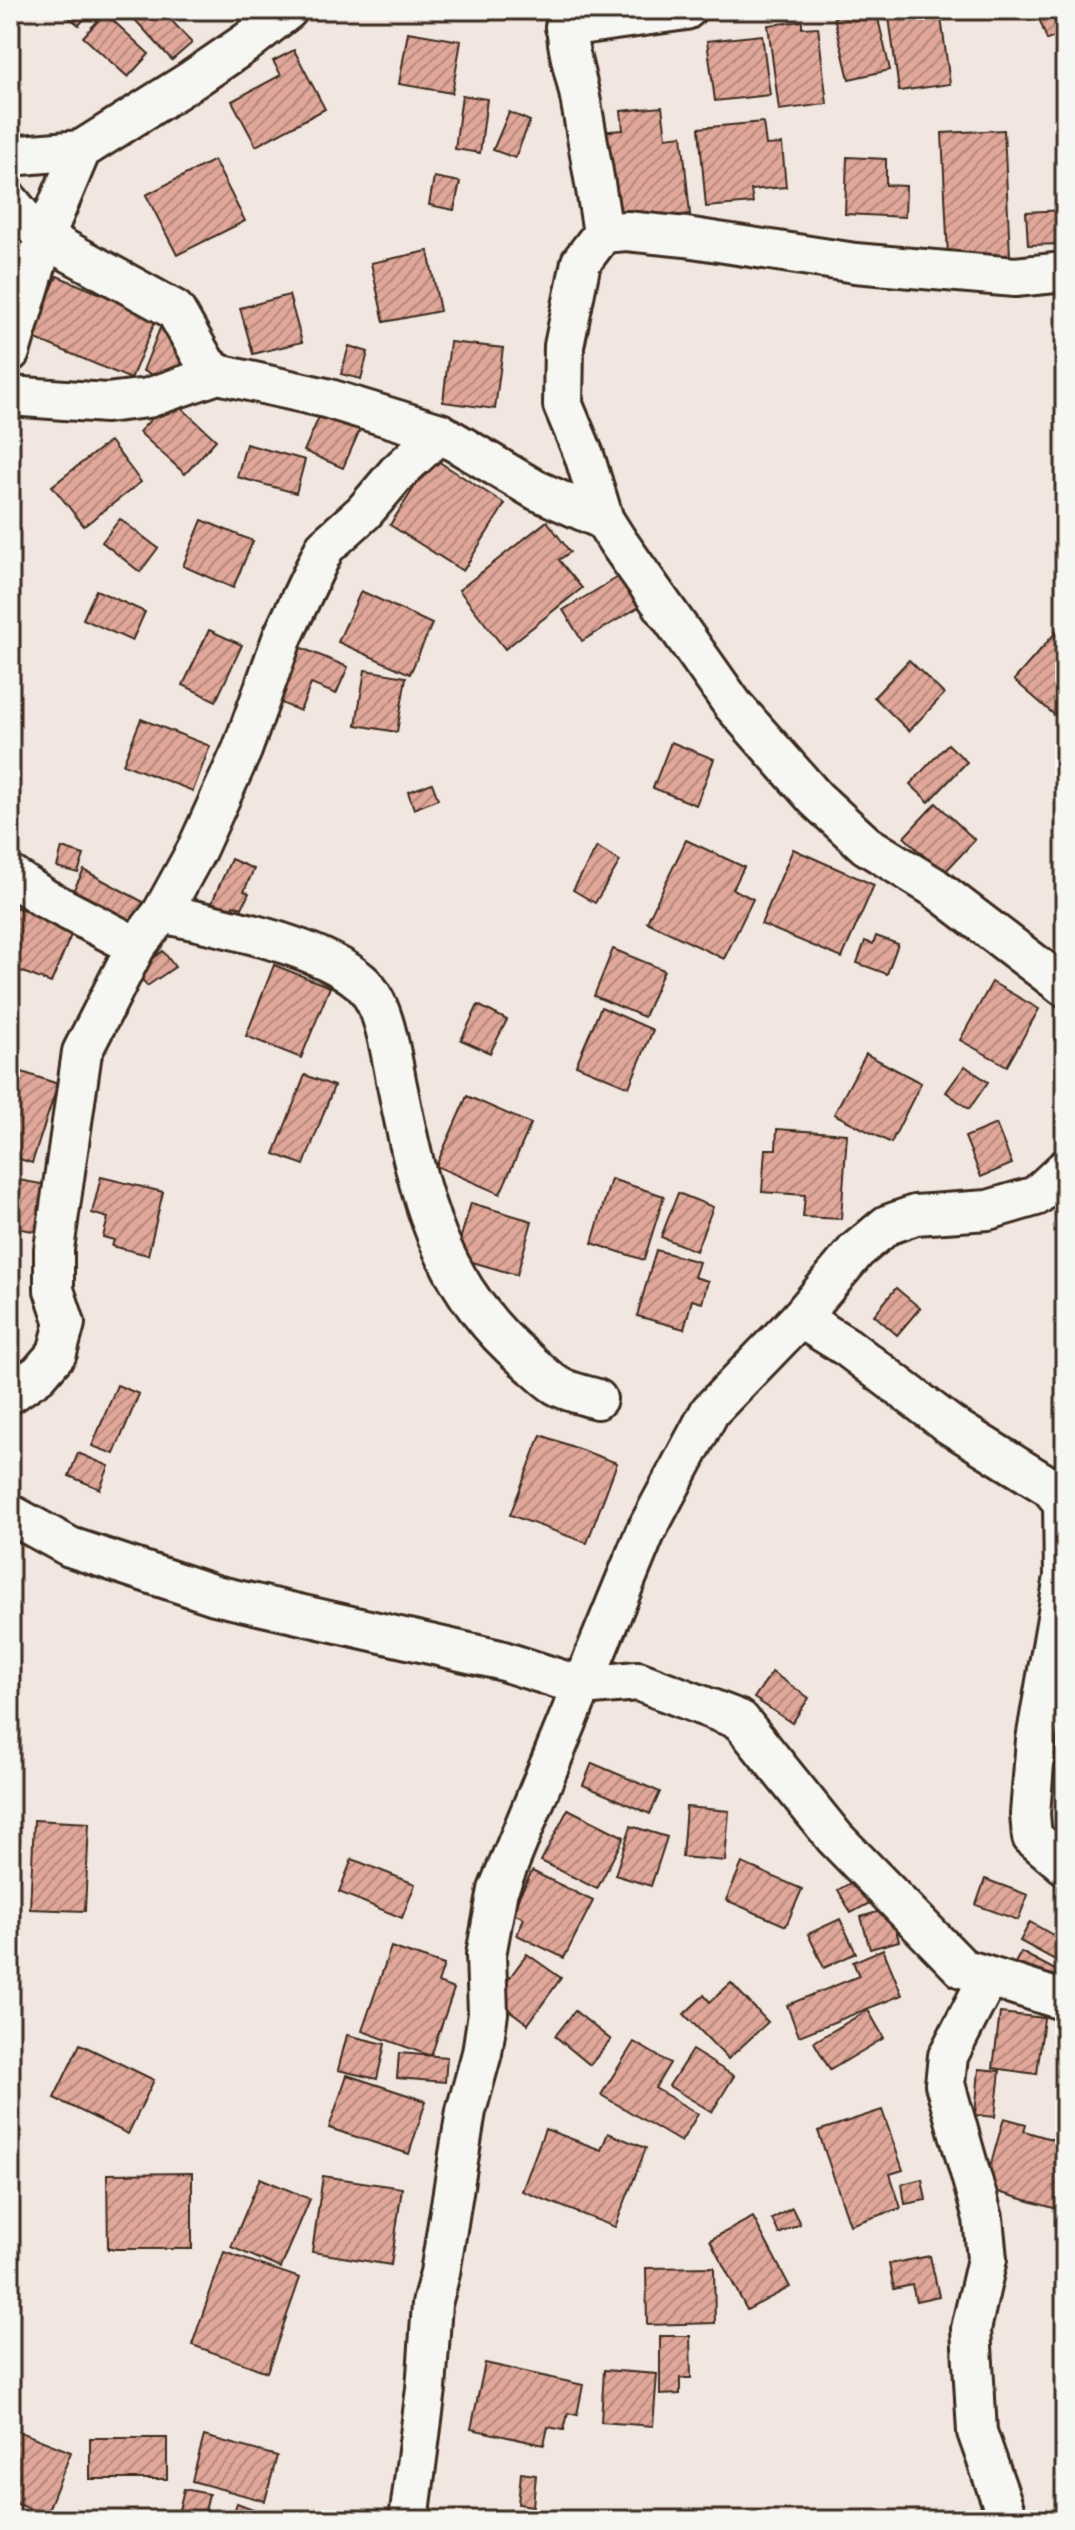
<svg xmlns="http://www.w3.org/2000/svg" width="1075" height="2530" viewBox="0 0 1075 2530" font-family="'Balsamiq Sans',sans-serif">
  <defs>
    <pattern id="building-hatch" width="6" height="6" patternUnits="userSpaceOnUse" patternTransform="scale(2)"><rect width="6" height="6" fill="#e0a79a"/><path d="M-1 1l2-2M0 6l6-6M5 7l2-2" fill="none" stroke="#b7887d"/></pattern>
  </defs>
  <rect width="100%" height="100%" fill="#f2e6e0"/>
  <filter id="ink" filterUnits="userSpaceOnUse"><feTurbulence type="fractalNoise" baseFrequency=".0125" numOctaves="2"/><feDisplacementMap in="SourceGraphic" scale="16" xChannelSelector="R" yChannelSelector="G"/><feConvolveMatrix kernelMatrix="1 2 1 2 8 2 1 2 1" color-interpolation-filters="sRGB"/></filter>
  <g filter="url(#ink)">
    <g fill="url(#building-hatch)" stroke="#3b2a1e" stroke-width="2">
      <path d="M60 10H92L79 25Z"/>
      <path d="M126 10H162L192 43 172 60Z"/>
      <path d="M862 10H876L890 70 849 79 834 17Z"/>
      <path d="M888 10H940L950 84 899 91Z"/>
      <path d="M1036 10H1064L1065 33 1047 40Z"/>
      <path d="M105 13 149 54 128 77 83 37Z"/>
      <path d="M802 21V28L818 27 827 104 779 110 768 25Z"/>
      <path d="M408 32 461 41 452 93 399 84Z"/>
      <path d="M762 35 770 95 715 101 707 41Z"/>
      <path d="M294 50 325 109 256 146 232 101 281 75 273 61Z"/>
      <path d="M462 95 487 99 480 153 455 149Z"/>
      <path d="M662 107 666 137 682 135 690 214 607 223 597 132 623 130 621 111Z"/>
      <path d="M509 112 530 121 515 158 493 150Z"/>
      <path d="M763 122 766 145 782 144 786 187 751 190 753 203 706 207 699 128Z"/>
      <path d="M1004 130 1010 255 948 257 942 133Z"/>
      <path d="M847 157 886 159V185L906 186 905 217 845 214Z"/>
      <path d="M214 160 245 221 177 255 146 195Z"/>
      <path d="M434 177 460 182 454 210 429 205Z"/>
      <path d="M1065 210V244L1028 245 1026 212Z"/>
      <path d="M428 251 440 311 384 322 371 263Z"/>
      <path d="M57 276 157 317 131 379 31 337Z"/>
      <path d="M289 295 302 342 253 354 240 308Z"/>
      <path d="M160 328 191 340 174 383 143 371Z"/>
      <path d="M450 342 503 348 495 409 443 402Z"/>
      <path d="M349 346 368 352 361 379 341 374Z"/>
      <path d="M171 398 216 440 185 474 139 432Z"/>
      <path d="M323 408 362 425 343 468 304 451Z"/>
      <path d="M110 441 141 482 84 526 52 486Z"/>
      <path d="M246 444 305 460 296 493 237 477Z"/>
      <path d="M433 458 505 504 463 571 390 525Z"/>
      <path d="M120 519 158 548 140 572 102 542Z"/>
      <path d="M202 520 253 541 233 588 183 566Z"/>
      <path d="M547 521 570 552 559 560 582 588 505 649 459 590Z"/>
      <path d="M620 576 639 607 582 641 563 610Z"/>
      <path d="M96 590 145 612 132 641 83 619Z"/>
      <path d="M361 591 432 624 410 674 338 642Z"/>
      <path d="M1062 625 1065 627V724L1014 680Z"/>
      <path d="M209 630 242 645 216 701 183 685Z"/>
      <path d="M297 646 348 667 336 694 311 684 300 711 274 700Z"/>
      <path d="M909 660 944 694 909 731 874 697Z"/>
      <path d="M365 670 406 677 397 732 356 725Z"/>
      <path d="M141 719 210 746 193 791 123 764Z"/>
      <path d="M671 742 714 759 696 805 653 788Z"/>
      <path d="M948 744 967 762 929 802 910 784Z"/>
      <path d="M432 783 438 799 414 809 408 792Z"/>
      <path d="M936 803 975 840 943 874 904 837Z"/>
      <path d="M686 840 744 867 733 889 753 899 724 959 647 922Z"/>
      <path d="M597 847 620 861 595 903 573 890Z"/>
      <path d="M62 848 84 855 78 873 57 867Z"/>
      <path d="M793 849 874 885 842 958 761 924Z"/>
      <path d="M231 859 254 869 244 891 249 893 242 908 233 905 228 917 209 909Z"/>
      <path d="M84 870 145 903 129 932 68 900Z"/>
      <path d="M15 907 73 930 51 983 10 967V918Z"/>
      <path d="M876 936 898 944 887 974 857 963 865 941 873 944Z"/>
      <path d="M613 949 664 970 644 1017 594 996Z"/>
      <path d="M163 951 175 967 147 986 136 971Z"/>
      <path d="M274 965 330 987 301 1058 246 1036Z"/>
      <path d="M992 982 1039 1009 1007 1066 960 1040Z"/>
      <path d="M478 1005 507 1020 490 1053 461 1040Z"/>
      <path d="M601 1007 653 1030 629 1087 576 1065Z"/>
      <path d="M866 1054 921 1083 891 1143 834 1114Z"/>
      <path d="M965 1066 988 1082 969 1109 946 1092Z"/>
      <path d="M10 1068 58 1084 32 1163 10 1156Z"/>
      <path d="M305 1075 334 1086 304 1165 274 1154Z"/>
      <path d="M467 1096 531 1124 500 1194 436 1166Z"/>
      <path d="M996 1124 1012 1164 981 1177 965 1137Z"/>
      <path d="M777 1129 847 1134 841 1219 803 1217 805 1195 762 1192 765 1149H776Z"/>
      <path d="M101 1177 163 1192 148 1255 112 1246 114 1240 103 1237 108 1218 92 1213Z"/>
      <path d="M13 1179 47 1185 39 1232 10 1227Z"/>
      <path d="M611 1179 664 1196 644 1260 592 1243Z"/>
      <path d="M678 1193 713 1207 696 1251 661 1237Z"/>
      <path d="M471 1203 532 1221 517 1275 455 1257Z"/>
      <path d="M656 1250 699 1262 694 1277 708 1281 702 1303 692 1300 684 1329 637 1316Z"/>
      <path d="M896 1288 920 1308 897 1335 874 1315Z"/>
      <path d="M117 1385 139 1394 114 1454 92 1446Z"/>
      <path d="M541 1435 617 1463 587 1543 510 1515Z"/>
      <path d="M78 1453 109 1466 100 1489 69 1476Z"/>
      <path d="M772 1672 809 1698 792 1723 754 1698Z"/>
      <path d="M592 1763 660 1792 650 1814 583 1785Z"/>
      <path d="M686 1807 729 1811 725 1861 682 1857Z"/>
      <path d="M568 1809 624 1837 597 1889 541 1861Z"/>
      <path d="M34 1820 89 1823 85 1911 30 1909Z"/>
      <path d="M631 1826 667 1837 651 1886 615 1875Z"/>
      <path d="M352 1859 415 1884 402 1918 339 1892Z"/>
      <path d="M742 1863 802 1889 786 1926 726 1900Z"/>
      <path d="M532 1871 593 1901 564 1958 517 1935 524 1918 511 1912Z"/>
      <path d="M863 1876 877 1899 851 1913 838 1890Z"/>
      <path d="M985 1879 1028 1895 1018 1920 976 1905Z"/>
      <path d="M890 1908 899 1941 870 1949 861 1917Z"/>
      <path d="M840 1919 856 1953 824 1968 808 1934Z"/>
      <path d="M1030 1922 1065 1942 1055 1960 1020 1941Z"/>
      <path d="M391 1947 444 1965 438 1983 454 1989 431 2056 362 2031Z"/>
      <path d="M883 1949 902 1995 799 2036 787 2005 859 1976 853 1962Z"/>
      <path d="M1021 1952 1057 1971 1047 1991 1010 1972Z"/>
      <path d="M527 1954 561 1978 528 2024 494 1999Z"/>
      <path d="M731 1983 768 2022 728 2059 684 2014 704 1995 710 2002Z"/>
      <path d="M868 2010 884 2038 830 2070 814 2042Z"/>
      <path d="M575 2011 611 2040 590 2065 555 2036Z"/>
      <path d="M1000 2013 1044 2018 1037 2074 993 2068Z"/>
      <path d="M347 2035 385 2044 377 2079 338 2070Z"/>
      <path d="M634 2042 670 2063 655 2088 698 2114 681 2142 601 2095Z"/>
      <path d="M80 2044 154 2080 128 2134 54 2098Z"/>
      <path d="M692 2050 734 2076 712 2112 669 2086Z"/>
      <path d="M399 2053 447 2057 445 2082 397 2078Z"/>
      <path d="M979 2069 1000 2071 995 2117 975 2115Z"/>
      <path d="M347 2075 426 2101 409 2154 329 2128Z"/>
      <path d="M882 2110 903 2170 890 2174 901 2208 850 2225 818 2131Z"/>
      <path d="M1004 2118 1026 2124 1024 2131 1065 2143V2181L1057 2209 984 2188Z"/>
      <path d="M545 2129 601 2150 608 2133 646 2148 615 2227 522 2191Z"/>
      <path d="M192 2173V2249H108L107 2174Z"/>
      <path d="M323 2176 402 2188 391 2265 312 2252Z"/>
      <path d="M260 2178 310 2199 281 2268 231 2247Z"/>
      <path d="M922 2179 926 2200 905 2204 902 2184Z"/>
      <path d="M792 2208 800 2224 779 2234 772 2219Z"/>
      <path d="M753 2217 790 2287 747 2310 710 2240Z"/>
      <path d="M224 2252 300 2278 267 2372 192 2345Z"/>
      <path d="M930 2256 939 2296 916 2301 912 2285 894 2289 889 2264Z"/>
      <path d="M714 2267 715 2323 647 2325 646 2268Z"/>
      <path d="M660 2336H690L691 2378H680V2394L660 2395Z"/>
      <path d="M485 2363 583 2385 577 2415 568 2413 564 2430 548 2427 544 2445 471 2429Z"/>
      <path d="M604 2370 657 2374 653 2426 601 2422Z"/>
      <path d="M10 2428 71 2452 46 2515 10 2501Z"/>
      <path d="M204 2436 277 2456 265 2501 192 2481Z"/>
      <rect x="90" y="2438" width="77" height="41"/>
      <path d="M521 2473 536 2475 533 2506 518 2504Z"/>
      <path d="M184 2489 209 2494 203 2520 178 2514Z"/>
      <path d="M237 2503 269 2515 267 2520H231Z"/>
    </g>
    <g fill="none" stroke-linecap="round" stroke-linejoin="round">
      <g stroke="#3b2a1e" stroke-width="44">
        <g id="minor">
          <path d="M568 10C563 40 574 67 580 97 588 142 596 188 603 233"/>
          <path d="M565 27 686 10"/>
          <path d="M10 156 81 150"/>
          <path d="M10 202 24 219 62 248 175 310 206 364 218 374"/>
          <path d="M1065 272 1015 277 855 263 686 237 626 231 603 233 581 262 564 346 563 405 584 455 604 520 618 542 733 705 816 799 866 845 934 887 1065 987"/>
          <path d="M10 352 45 236 81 150 192 80 246 43 288 10"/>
          <path d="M10 396 106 403 148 398 218 374 326 398 440 433 536 490 604 520"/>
          <path d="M10 875 44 898 136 946"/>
          <path d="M162 913C218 926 318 944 361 982 386 1004 391 1058 398 1090 419 1194 439 1286 524 1358 534 1366 545 1378 556 1385 568 1392 584 1395 597 1399"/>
          <path d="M800 1318 847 1347 950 1425 1050 1487 1063 1503 1064 1577 1036 1740 1030 1814 1032 1837 1065 1865"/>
          <path d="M10 1394 39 1374 57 1353 65 1323 54 1290V1249L82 1052 136 946 162 913 196 851 242 750 283 636 325 547 364 512 397 473 440 433"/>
          <path d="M10 1514 70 1547 215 1595 500 1660 581 1686 638 1681 740 1720 835 1838 962 1968 1065 2001"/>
          <path d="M988 1978 948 2056 945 2084 983 2218 987 2259 971 2329 977 2432 1008 2520"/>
          <path d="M409 2520 426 2389 432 2304 440 2273 466 2111 482 2053 488 2013 486 1955 498 1890 645 1533 710 1411 800 1318 856 1251 887 1225 915 1215 988 1210 1036 1196 1065 1169"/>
        </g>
      </g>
      <use href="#minor" stroke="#f6f6f2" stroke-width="38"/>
    </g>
  </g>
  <rect width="1075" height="2530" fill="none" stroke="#f6f6f2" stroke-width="40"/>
  <rect x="20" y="20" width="1035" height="2490" fill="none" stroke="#3b2a1e" stroke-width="3" filter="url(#ink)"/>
</svg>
